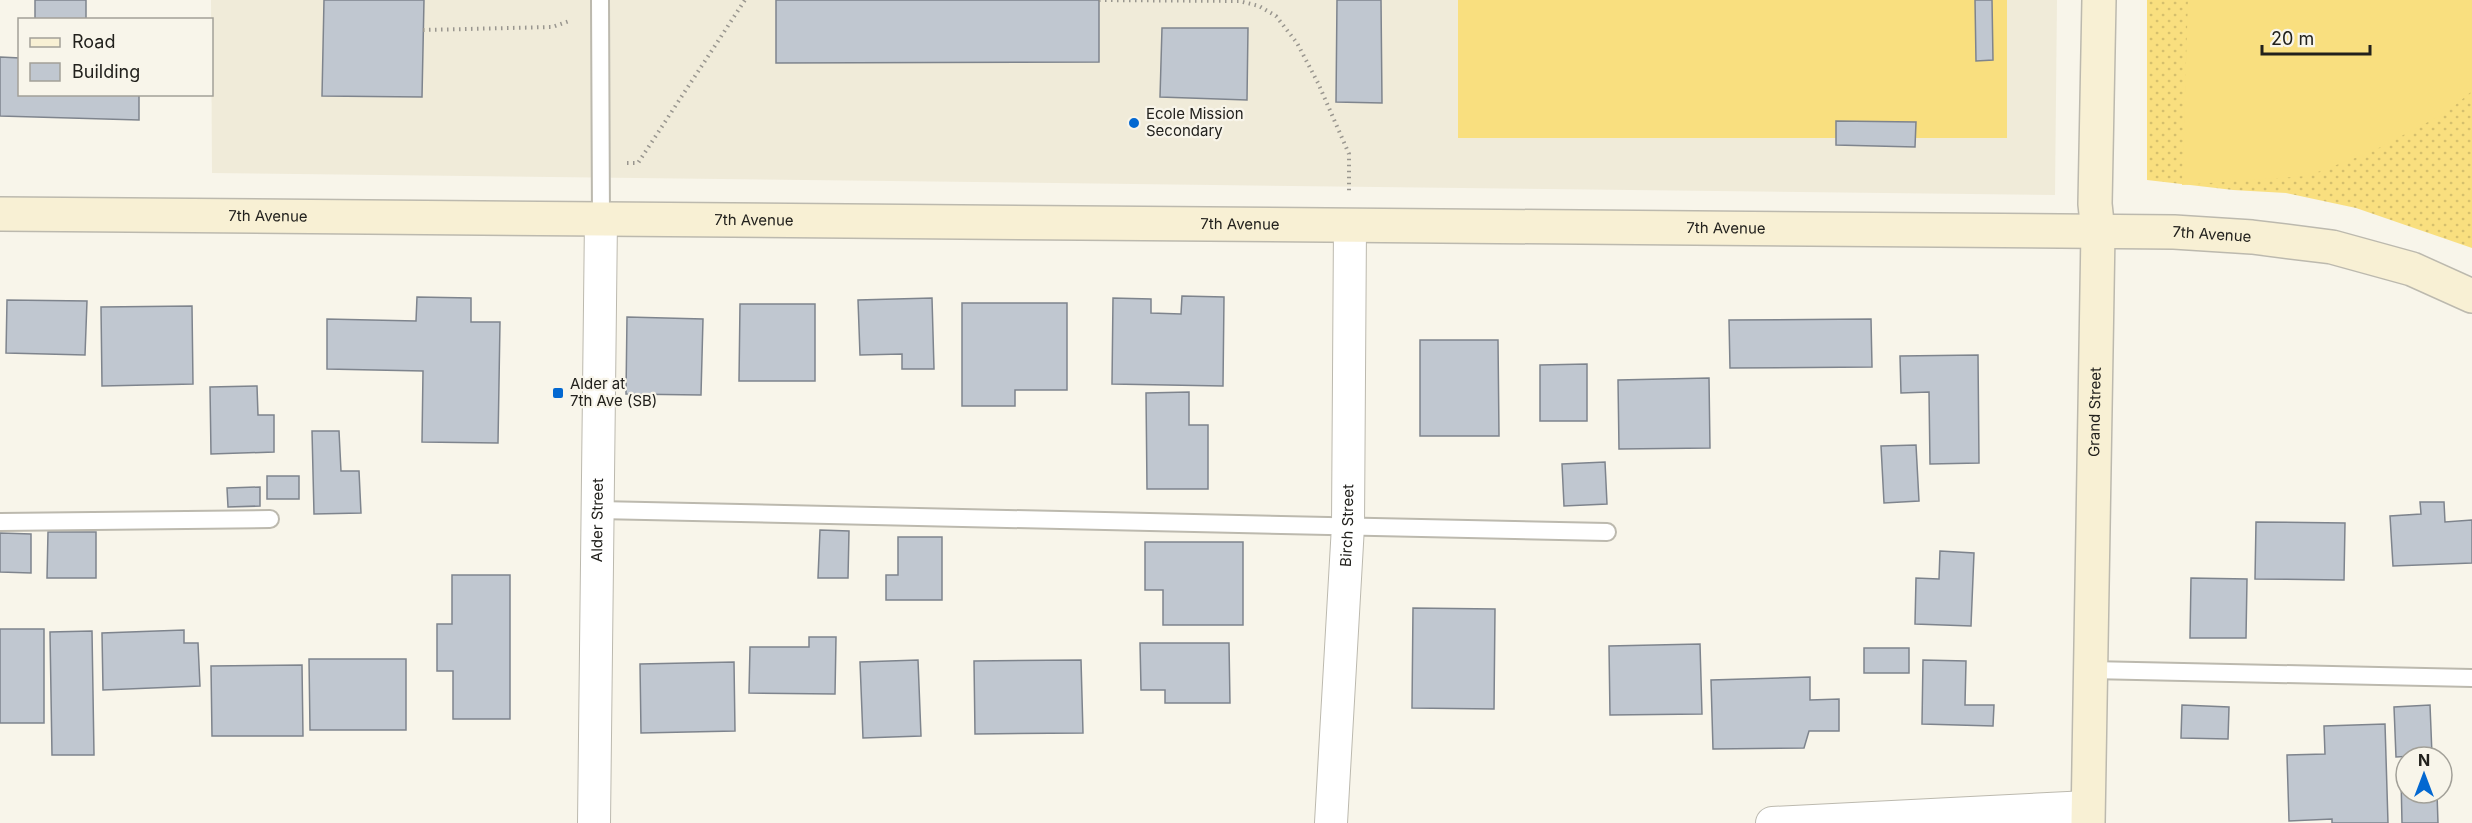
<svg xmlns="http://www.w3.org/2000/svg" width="2472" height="823" viewBox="0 0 2472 823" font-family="Inter,sans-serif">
  <defs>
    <pattern id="grass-dots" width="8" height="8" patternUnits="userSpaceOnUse" patternTransform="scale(1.5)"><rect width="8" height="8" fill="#f9df7f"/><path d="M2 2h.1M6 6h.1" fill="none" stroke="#d5bf6d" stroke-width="1.8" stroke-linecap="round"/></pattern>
  </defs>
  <rect width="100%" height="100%" fill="#f8f5ea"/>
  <path fill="#f0ebd9" d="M211 0H2057L2055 195 212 173Z"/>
  <path fill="url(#grass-dots)" d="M2147 0H2472V248L2356 208 2286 193 2233 190 2147 180Z"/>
  <g fill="#f9df7f">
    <rect x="1458" y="0" width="549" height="138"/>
    <path d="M2188 0H2472V91L2447 112 2371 152 2307 176 2182 185Z"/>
  </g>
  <g fill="#c0c7d0" stroke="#7e848d" stroke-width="1.5">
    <rect x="35" y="0" width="51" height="20"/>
    <path d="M324 0H424L422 97 322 96Z"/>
    <path d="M776 0H1099V62L776 63Z"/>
    <path d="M1337 0H1381L1382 103 1336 102Z"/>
    <path d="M1975 0H1992L1993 60 1976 61Z"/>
    <path d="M1162 28H1248L1247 100 1160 97Z"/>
    <path d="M0 57 20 58V94H139V120L0 116Z"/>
    <path d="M1836 121 1916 122 1915 147 1836 145Z"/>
    <path d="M1182 296 1224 297 1223 386 1112 384 1113 298 1151 299V313L1181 314Z"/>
    <path d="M417 297 471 298V322H500L498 443 422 442 423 371 327 369V319L416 321Z"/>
    <path d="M932 298 934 369H902V354L860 355 858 300Z"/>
    <path d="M7 300 87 301 85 355 6 353Z"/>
    <path d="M962 303H1067V390H1015V406H962Z"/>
    <path d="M740 304H815V381H739Z"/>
    <path d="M192 306 193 384 102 386 101 307Z"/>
    <path d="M627 317 703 319 701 395 626 394Z"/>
    <path d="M1871 319 1872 367 1730 368 1729 320Z"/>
    <path d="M1420 340H1498L1499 436H1420Z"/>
    <path d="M1978 355 1979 463 1930 464 1929 392 1901 393 1900 356Z"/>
    <path d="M1587 364V421H1540V365Z"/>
    <path d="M1709 378 1710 448 1619 449 1618 380Z"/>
    <path d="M257 386 258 415H274V452L211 454 210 387Z"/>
    <path d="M1189 392V425H1208V489H1147L1146 393Z"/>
    <path d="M312 431H339L341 471H359L361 513 314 514Z"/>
    <path d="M1916 445 1919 501 1884 503 1881 446Z"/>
    <path d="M1605 462 1607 504 1564 506 1562 464Z"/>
    <rect x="267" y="476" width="32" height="23"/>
    <path d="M260 487V506L228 507 227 488Z"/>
    <path d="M2420 502H2444L2445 522 2472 520V563L2393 566 2390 516 2421 514Z"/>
    <path d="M2256 522 2345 523 2344 580 2255 579Z"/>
    <path d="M820 530 849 531 848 578H818Z"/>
    <path d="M48 532H96V578H47Z"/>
    <path d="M0 533 31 534V573L0 572Z"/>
    <path d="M898 537H942V600H886V575H898Z"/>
    <path d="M1145 542H1243V625H1163V590H1145Z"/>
    <path d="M1940 551 1974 553 1971 626 1915 624 1916 578 1939 579Z"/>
    <path d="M452 575H510V719H453V671H437V624H452Z"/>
    <path d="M2191 578 2247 579 2246 638H2190Z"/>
    <path d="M1413 608 1495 609 1494 709 1412 708Z"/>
    <rect x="0" y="629" width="44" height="94"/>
    <path d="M184 630V643H198L200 686 103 690 102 633Z"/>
    <path d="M92 631 94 755H52L50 632Z"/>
    <path d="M809 637H836L835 694 749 693 750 647H809Z"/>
    <path d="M1140 643H1229L1230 703H1165V690H1141Z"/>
    <path d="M1700 644 1702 714 1610 715 1609 646Z"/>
    <rect x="1864" y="648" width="45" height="25"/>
    <path d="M309 659H406V730H310Z"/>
    <path d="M918 660 921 736 863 738 860 662Z"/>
    <path d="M1081 660 1083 733 975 734 974 661Z"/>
    <path d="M1923 660 1966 661 1965 705H1994L1993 726 1922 724Z"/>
    <path d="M734 662 735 731 641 733 640 664Z"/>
    <path d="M302 665 303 736H212L211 666Z"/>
    <path d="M1810 677V700L1839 699V731H1809L1804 748 1713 749 1711 680Z"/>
    <path d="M2182 705 2229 707 2228 739 2181 738Z"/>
    <path d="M2430 705 2432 755 2396 757 2394 707Z"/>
    <path d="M2385 724 2388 823H2332V819L2289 821 2287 755 2325 754 2324 726Z"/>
    <path d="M2401 777H2406V793H2437L2438 823H2402Z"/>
  </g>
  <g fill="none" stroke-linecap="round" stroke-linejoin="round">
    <g stroke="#bcb9ae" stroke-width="20">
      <g id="lane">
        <path d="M600 0 601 218"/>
        <path d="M598 510 1607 532"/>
        <path d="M0 522 270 519"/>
        <path d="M2090 670 2472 678"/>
      </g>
    </g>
    <g stroke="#bcb9ae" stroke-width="34">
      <g id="street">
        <path id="s1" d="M594 823 601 218"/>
        <path id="s2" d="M1331 823 1348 526 1350 225"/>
        <path d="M1772 823 2088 807"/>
      </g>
    </g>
    <g stroke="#bcb9ae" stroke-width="36">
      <g id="secondary">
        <path id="s3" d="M0 214 2174 232 2252 237 2332 247 2412 269 2472 296"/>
        <path id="s4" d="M2088 823 2098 232 2095 204 2099 0"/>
      </g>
    </g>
    <g stroke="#99968f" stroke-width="4" stroke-dasharray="1.5 4.5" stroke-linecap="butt">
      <path d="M1099 0 1239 1 1259 6 1276 16 1297 43 1318 83 1349 154V191"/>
      <path d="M423 30 552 27 569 21"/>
      <path d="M627 163H638L745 0"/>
    </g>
    <use href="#lane" stroke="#fff" stroke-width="16"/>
    <use href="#street" stroke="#fff" stroke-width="32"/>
    <use href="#secondary" stroke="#f8f0d4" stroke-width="33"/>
  </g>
  <g fill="#0368d1" stroke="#f8f5ea" stroke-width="2">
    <circle cx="1134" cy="123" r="6"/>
    <rect x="552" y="387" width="12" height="12" rx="3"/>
  </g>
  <g text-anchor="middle" stroke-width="4.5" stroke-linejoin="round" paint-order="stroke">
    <g font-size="15" fill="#22211d" stroke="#f8f5ea" text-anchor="start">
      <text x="1146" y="119">Ecole Mission<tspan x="1146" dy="17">Secondary</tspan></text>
      <text x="570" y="389">Alder at<tspan x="570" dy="17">7th Ave (SB)</tspan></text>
    </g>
    <g font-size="15" fill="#22211d" stroke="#f8f5ea">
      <text dy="5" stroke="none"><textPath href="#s3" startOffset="268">7th Avenue</textPath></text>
      <text dy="5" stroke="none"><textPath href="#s3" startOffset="754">7th Avenue</textPath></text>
      <text dy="5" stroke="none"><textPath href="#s3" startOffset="1240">7th Avenue</textPath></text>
      <text dy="5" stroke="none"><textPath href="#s3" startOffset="1726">7th Avenue</textPath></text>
      <text dy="5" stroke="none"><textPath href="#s3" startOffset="2212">7th Avenue</textPath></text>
      <text dy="5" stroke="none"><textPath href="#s4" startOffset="411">Grand Street</textPath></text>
      <text dy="5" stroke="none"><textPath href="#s1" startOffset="303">Alder Street</textPath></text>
      <text dy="5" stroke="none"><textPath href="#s2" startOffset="298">Birch Street</textPath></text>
    </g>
  </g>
  <rect x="18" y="18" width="195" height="78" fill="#f8f5ea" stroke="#a2a098" stroke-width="1.5"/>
  <rect x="30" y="38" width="30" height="9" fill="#f8f0d4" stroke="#a2a098" stroke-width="1.5"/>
  <text x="72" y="48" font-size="18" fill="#22211d">Road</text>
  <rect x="30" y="63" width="30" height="18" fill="#c0c7d0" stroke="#a2a098" stroke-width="1.5"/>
  <text x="72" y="78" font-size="18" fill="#22211d">Building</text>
  <g transform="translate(2424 775)"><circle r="28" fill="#f8f5ea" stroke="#a2a098" stroke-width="1.5"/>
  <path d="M0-4.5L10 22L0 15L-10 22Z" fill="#0368d1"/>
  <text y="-9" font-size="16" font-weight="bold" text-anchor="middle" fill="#22211d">N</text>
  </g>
  <path d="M2262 45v9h108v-9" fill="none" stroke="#22211d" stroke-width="3"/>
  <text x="2271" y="45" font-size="18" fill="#22211d" stroke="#f8f5ea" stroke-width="4.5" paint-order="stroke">20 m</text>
</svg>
